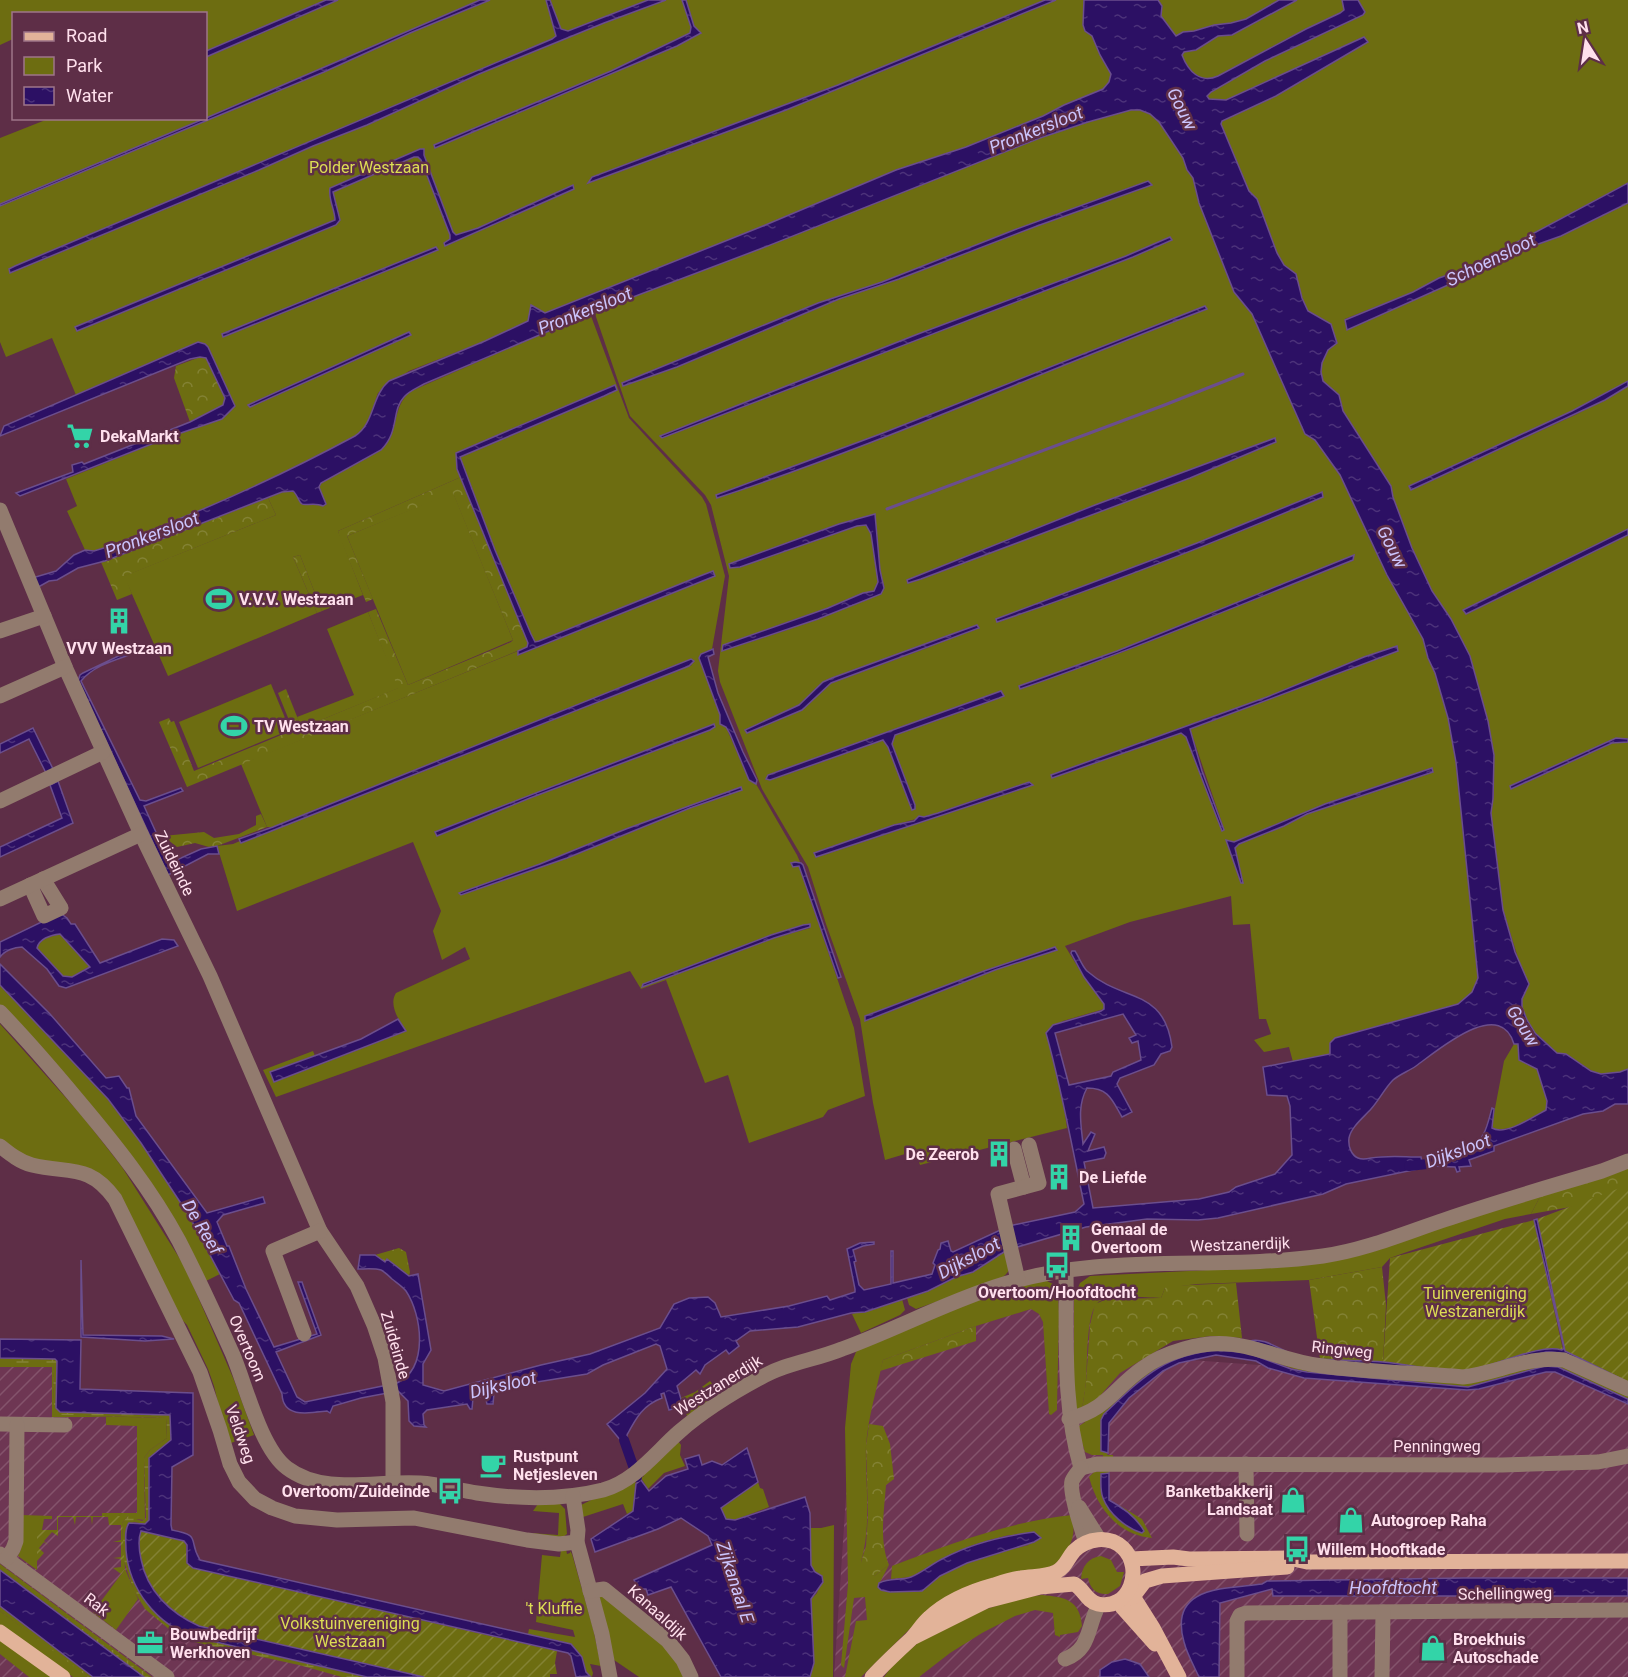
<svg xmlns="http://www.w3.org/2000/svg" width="1628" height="1677" viewBox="0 0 1628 1677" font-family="Roboto,sans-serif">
  <defs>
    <pattern id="industrial-furrows" width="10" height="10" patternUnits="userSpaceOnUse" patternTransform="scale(1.5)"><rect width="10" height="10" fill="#6e3653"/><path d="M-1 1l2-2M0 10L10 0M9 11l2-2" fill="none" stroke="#84536c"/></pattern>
    <pattern id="forest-crowns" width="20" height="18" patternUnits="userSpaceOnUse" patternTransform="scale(1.5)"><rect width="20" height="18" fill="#6d6d11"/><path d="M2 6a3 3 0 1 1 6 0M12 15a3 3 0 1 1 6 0" fill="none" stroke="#838234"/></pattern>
    <pattern id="wetland-marsh" width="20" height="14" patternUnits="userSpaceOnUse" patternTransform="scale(1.5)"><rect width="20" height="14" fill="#6d6d11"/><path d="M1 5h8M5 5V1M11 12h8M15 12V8" fill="none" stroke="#838234"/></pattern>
    <pattern id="garden-furrows" width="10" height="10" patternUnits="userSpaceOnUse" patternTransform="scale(1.5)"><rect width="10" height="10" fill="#6d6d11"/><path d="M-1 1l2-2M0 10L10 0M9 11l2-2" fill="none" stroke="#838234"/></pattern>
    <pattern id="water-ripples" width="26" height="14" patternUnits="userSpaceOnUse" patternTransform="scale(1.5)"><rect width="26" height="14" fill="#2c1064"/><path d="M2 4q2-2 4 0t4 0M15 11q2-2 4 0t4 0" fill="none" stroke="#4c327a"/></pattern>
  </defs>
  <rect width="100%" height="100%" fill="#5e2e47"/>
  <g fill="url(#industrial-furrows)">
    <path d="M1083 1298 1164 1358 1328 1370 1559 1363 1628 1389V1677H834L856 1346Z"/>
    <path d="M0 1358 55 1359 56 1408 167 1414 148 1513 158 1616 179 1631 194 1637 367 1677H0Z"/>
  </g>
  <g fill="#6d6d11" fill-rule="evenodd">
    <path d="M0 0H1628V183L1480 262 1498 260 1561 236 1628 203V381L1572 411 1409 487 1411 490 1577 414 1628 386V529L1463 610 1466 614 1628 535V739L1616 738 1510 787 1511 789 1612 743 1628 742V1069L1621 1072 1601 1074 1592 1071 1566 1054 1557 1053 1535 1033 1527 1020 1522 1007V999L1529 984 1527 978 1523 974 1503 910 1498 882 1491 813 1494 792 1488 721 1451 619 1432 591 1412 548 1393 497 1391 486 1343 411 1339 395 1323 382 1321 372 1322 364 1328 350 1265 343 1305 434 1315 440 1340 475 1381 562 1423 639 1428 658 1435 673 1448 718 1456 762 1478 978C1475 991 1469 998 1458 1004L1335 1038 1330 1043V1054L1293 1062 1289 1047 1264 1052 1254 1040 1271 1034 1266 1019H1259L1250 924 1233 925 1231 896 1130 922 1065 946 1084 977 1104 1004V1009L1063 1021 1046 1033 1061 1087 1067 1128 920 1165 915 1151 885 1160 873 1103 860 1019 826 924 808 867 762 789 720 682 718 671 729 576 711 505 705 495 630 416 595 314 591 316 629 418 702 497 706 504 725 576 712 649 701 654 699 658 720 715V724L726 727 749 780 756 784 797 855 800 862H795L793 867 799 866 854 1028 865 1096 828 1110 823 1117 749 1143 728 1075 705 1083 666 980 641 989 630 971 276 1097 263 1070 313 1051 315 1056 271 1072 274 1082 405 1031C400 1021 388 1005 396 993L470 959 465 947 442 960 433 931 441 911 413 842 237 911 217 846 209 847 233 844 240 841 241 843 692 665 686 661 273 827H267L241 764 518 651 519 655 714 576 713 571 700 576 539 641 535 642 531 634 495 550 460 457 617 390 615 385 456 453 457 469 461 477 338 531 363 595 322 611 300 555 293 557 317 613 168 676 124 576 276 515 268 498C274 495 280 491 287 491 295 490 312 504 325 505L319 487 321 483 381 450C400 431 391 407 411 391L562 325 531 305 528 321 485 341 409 371 378 393 368 422 362 431 355 436C275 479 192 516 107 547L94 551 85 550 67 511 77 506 66 479 172 436 222 419 232 401 208 347 198 342 76 395 52 338 6 357 0 342V138L48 119 206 118V14H14L13 39 0 45ZM1466 268 1440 288 1347 329 1345 319 1413 292 1439 278ZM1274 439 1276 442 1190 478 921 579 907 580 1095 505ZM1322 493 1323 497 1123 576 997 622V619L1197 543ZM875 514 880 570 884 588 881 594 784 631 722 651 781 624 828 608 863 593 874 591 878 582 871 534 866 525 857 526 740 567 739 560C785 548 828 526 875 514ZM1353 560 1123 652 1020 689V686L1117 651 1317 570ZM977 625 927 648 831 683 802 710 774 717 799 705 823 682 832 678ZM1397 646 1398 651 1190 729 1224 829 1222 831 1186 737 1181 733 1052 778 1051 775 1267 697 1364 657ZM1000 692 1004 695 999 698 895 735 892 744 915 809 912 810 888 747 883 740 770 780 766 779 768 775 782 770ZM714 724 715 726 710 730 530 798 437 836 435 832ZM1432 768 1433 772 1307 814 1284 826 1239 844 1235 847 1243 883H1241L1226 840 1234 842 1325 804ZM1032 785 816 857 894 825 938 813 977 799ZM803 925 810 928 774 938 642 986 644 984ZM1055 947 1056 950 995 970 866 1020 865 1016 984 971Z"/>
    <path d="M453 492 513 640 408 685 347 536Z"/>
    <path d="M368 612 399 688 304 727 300 724 297 717 354 695 327 629Z"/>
    <path d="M271 684 290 730 198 768 179 722Z"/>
    <path d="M60 934 90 966 72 977 63 976 37 948V945L45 938Z"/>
    <path d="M0 985 108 1099 141 1143 188 1214 220 1274 204 1282 174 1224 0 1006Z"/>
    <path d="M0 1024 83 1117 122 1167 185 1267 234 1380 254 1435 228 1444 214 1386 208 1369 187 1325 172 1309 107 1185 33 1161 0 1142Z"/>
    <path d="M1514 1044H1518C1533 1063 1550 1084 1546 1110L1512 1128 1494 1130 1492 1124 1504 1061Z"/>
    <path d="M1542 1193 1531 1214 1505 1219 1404 1253 1390 1258 1382 1267 1309 1280 1197 1284 1165 1288 1161 1298C1145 1298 1114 1294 1100 1301 1085 1308 1088 1366 1086 1382 1085 1392 1083 1401 1082 1410L1077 1409 1074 1405V1297L1080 1283 1090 1276 1287 1266Z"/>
    <path d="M1007 1250C1011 1263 1013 1271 1000 1279L916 1309 909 1305 907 1298 956 1277Z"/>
    <path d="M1043 1279 1053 1284 1058 1291 1059 1315 1057 1406V1410L1051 1415 1049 1414 1043 1322 1039 1314 1031 1309 976 1326 883 1360C877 1388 868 1418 866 1446 865 1485 872 1524 861 1562L874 1576 889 1565 879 1584 927 1585 940 1576 967 1563 999 1552 1029 1545 1009 1535 986 1541 945 1557 911 1577 891 1579 892 1566C951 1543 1009 1522 1072 1515 1077 1536 1070 1551 1054 1565L925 1614 861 1677H845L856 1621 867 1620 865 1597 854 1598 844 1668 841 1665 848 1584 845 1428 851 1364 856 1352 864 1345 933 1315Z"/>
    <path d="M902 1299 905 1310 900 1315 861 1333 852 1314Z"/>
    <path d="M1218 1345 1249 1349 1290 1364 1315 1368 1458 1379 1479 1378 1551 1360 1567 1364 1628 1392V1399L1558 1367 1549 1365 1468 1387 1307 1372C1286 1368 1269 1359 1250 1353 1234 1348 1215 1349 1199 1353 1153 1363 1137 1383 1104 1414L1101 1420V1450L1108 1453 1107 1455H1113V1459H1103V1455H1092L1085 1452 1078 1430 1079 1426 1085 1422 1084 1419C1102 1410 1115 1395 1130 1381 1155 1358 1185 1348 1218 1345Z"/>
    <path d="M0 1363H53L54 1408 89 1416 166 1418 167 1438 150 1450 144 1458 145 1520 136 1519V1516H102V1513H137V1426L106 1425V1417H52V1367H0Z"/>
    <path d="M710 1381 721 1395 687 1416 681 1398 695 1392Z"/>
    <path d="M678 1441 681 1445 680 1455 685 1466 664 1473 648 1489 641 1478 644 1476 642 1471Z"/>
    <path d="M1108 1470 1109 1473 1101 1474C1101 1480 1100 1487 1102 1494 1104 1506 1126 1526 1137 1532L1128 1512 1119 1505 1142 1519 1152 1538C1118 1535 1097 1508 1089 1477L1094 1472Z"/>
    <path d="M634 1479 636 1484 633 1511 627 1514 623 1504 583 1517 581 1505Z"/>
    <path d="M758 1482 760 1488 763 1489 769 1507 735 1520 726 1519 721 1508Z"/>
    <path d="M538 1504H560L565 1509 567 1534 559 1540 531 1533 558 1535 559 1513 533 1511Z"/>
    <path d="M21 1515 52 1516V1519H44L42 1530H37V1570L18 1556 21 1549Z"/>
    <path d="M834 1525 833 1677H810L814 1663 811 1599 817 1593 822 1576 815 1572 811 1565V1528H821Z"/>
    <path d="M566 1549 567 1554 570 1553V1551L572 1554 593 1628 601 1666 590 1664 593 1673 592 1677 587 1674 582 1657 571 1644 528 1634 529 1629 575 1637 573 1630 536 1622 542 1555 560 1557 561 1550Z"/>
    <path d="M1101 1556 1111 1560 1117 1572H1124L1120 1586 1108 1594C1097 1595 1090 1589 1088 1578L1081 1579C1082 1566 1088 1558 1101 1556Z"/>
    <path d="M125 1569 138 1599 116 1630 103 1620 107 1615 104 1613 100 1618 93 1612Z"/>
    <path d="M599 1594 663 1640 689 1677H639L614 1660 598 1596Z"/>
    <path d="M1042 1595C1065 1597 1080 1600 1082 1626L1078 1632 1060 1635V1637L1055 1635 1053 1613 1035 1610 1015 1616 982 1633 950 1653 919 1677H884L894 1663 931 1632 956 1619 1020 1598Z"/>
    <path d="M0 1611 82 1671 88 1677H73L0 1625Z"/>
    <path d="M0 1638 55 1677H29L0 1654Z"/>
  </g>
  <g fill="url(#forest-crowns)">
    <path d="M200 357 206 358 225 398 223 405 190 422 174 378 176 366Z"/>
    <path d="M461 477 528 643 527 647 187 787 159 722 169 718 171 722 174 721 194 771 293 730 278 693 286 689 300 724 304 727 398 688 368 612 376 609 408 685 511 642 513 640 453 493 347 536 373 599 366 602 340 538 338 531Z"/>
    <path d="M268 498 276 515 125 576 132 594 117 600 101 562Z"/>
    <path d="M300 555 322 611 317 613 293 557Z"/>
    <path d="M261 814 267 827 217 846 209 847 195 843 177 847 163 836 204 832 214 838 239 834 256 825V816Z"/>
    <path d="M1628 1168V1187L1576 1206 1531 1214 1542 1193Z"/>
    <path d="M399 1248 406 1252 410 1272 409 1276 388 1260 386 1262 375 1255Z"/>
    <path d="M1382 1267 1386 1305 1383 1362 1320 1359 1309 1280Z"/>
    <path d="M1236 1283 1242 1338 1211 1336 1173 1341 1120 1373 1099 1397 1082 1410 1086 1382 1090 1325 1095 1304 1107 1299 1161 1298 1165 1288 1168 1286Z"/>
    <path d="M976 1326V1341L880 1371 883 1360Z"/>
    <path d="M869 1424 883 1426 890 1444 894 1479 886 1485C884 1512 879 1541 889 1565L874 1576 866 1577 861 1562 866 1546 868 1515 866 1446Z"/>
  </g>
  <g fill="url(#wetland-marsh)">
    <path d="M0 1358 55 1359 57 1361 60 1412 170 1415 171 1440 149 1458V1520L145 1524 134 1522 127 1526C122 1575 146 1620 194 1637L367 1677H342L299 1665 194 1642 170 1630 145 1609 134 1591 124 1561 122 1523 128 1516H136V1519L142 1521 146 1519 144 1458 150 1450 167 1438 166 1418 61 1415 56 1413 54 1409 53 1363H0Z"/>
    <path d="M0 1564 152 1677H144L0 1570Z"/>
    <path d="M0 1606 93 1677H88L0 1611Z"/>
  </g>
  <g fill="url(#garden-furrows)">
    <path d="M1628 1185V1382L1565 1352 1537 1219Z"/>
    <path d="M1534 1220 1563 1350C1530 1347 1496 1367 1463 1370 1437 1373 1409 1366 1383 1362L1390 1258Z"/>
    <path d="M57 1516H128L122 1523 125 1569 121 1574 113 1568 121 1567V1559L113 1558 121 1557V1542H113L121 1540V1525H109L108 1517H93L92 1525 91 1517H76L75 1525 73 1517H58V1536L52 1532 44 1541 49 1546 44 1542 39 1548 44 1553 37 1561V1530H57Z"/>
    <path d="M143 1531 184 1541 186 1545 187 1563 193 1568 557 1651 555 1663 557 1674H550V1677H424L199 1626C162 1608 135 1577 140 1532Z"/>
  </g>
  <g fill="url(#water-ripples)" stroke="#6b4e8d" stroke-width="1.5" fill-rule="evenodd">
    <path d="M326 0H338L206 57V51Z"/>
    <path d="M480 0H490L410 33 324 72 0 206V204L206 118Z"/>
    <path d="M546 0H550L561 29 568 31 648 0H666L604 23 479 74 367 125 313 146 259 170 10 273 9 269 15 266 552 39 556 36Z"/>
    <path d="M682 0H686L694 26 701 33 677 46 435 148 434 145 611 71 690 33 691 27Z"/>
    <path d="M1045 0H1056L786 110 588 183 592 177 838 85Z"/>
    <path d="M1084 0H1158L1162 6 1161 16 1176 36 1183 32 1194 31 1214 25 1231 23 1246 19 1279 0H1297L1232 35 1218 36 1196 50 1184 52 1182 55C1188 71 1200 84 1218 76L1306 29 1340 13 1344 10 1342 0H1358L1365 12 1363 15 1265 61 1211 92 1207 96 1209 99 1226 100 1364 37 1368 42 1276 96 1222 121 1221 124 1249 191 1257 199 1277 253 1284 265 1296 274 1302 298 1308 311 1331 324 1337 343 1328 350 1322 363 1321 372 1323 381 1339 395 1343 411 1391 486 1393 497 1412 548 1432 591 1451 619 1470 656 1488 721 1494 755 1493 799 1491 813 1503 910 1515 952 1529 984 1522 999V1007L1527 1020 1535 1033 1557 1053 1566 1054 1591 1071 1601 1074 1620 1072 1628 1069V1104H1615L1603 1111 1583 1114 1494 1146V1151L1469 1160 1471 1166 1459 1167 1460 1171 1457 1172 1455 1167 1431 1166 1429 1159C1438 1157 1446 1154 1455 1151 1460 1149 1465 1150 1469 1148 1485 1142 1488 1122 1492 1108L1494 1109 1492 1128C1505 1136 1533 1117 1546 1110L1547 1101 1537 1069 1519 1060 1518 1044H1514C1500 996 1437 1051 1416 1066 1409 1071 1400 1074 1393 1080 1385 1088 1379 1100 1371 1109 1364 1117 1351 1127 1349 1138 1348 1146 1351 1155 1358 1158 1362 1160 1367 1159 1371 1158 1388 1155 1404 1157 1421 1157L1423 1168 1346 1184 1323 1194 1218 1218 1198 1220 1147 1219 1086 1227 1007 1250 973 1272 956 1277 928 1291 865 1312 851 1313 798 1327 750 1331 736 1341 739 1346 729 1354 726 1350 705 1365 700 1374 696 1370 677 1386 683 1406 669 1410 664 1393 661 1394 662 1398C643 1405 636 1418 627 1435V1439L621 1441 607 1424 645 1393 667 1369 660 1346 656 1344 603 1365 587 1374 518 1385 494 1393 493 1404H487L485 1396 473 1398 472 1409H470L467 1404 427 1410 423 1414 424 1425 426 1427 414 1426 409 1421 408 1401 398 1391 361 1398 333 1406 330 1413 327 1411C310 1413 283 1419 282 1394L239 1303 234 1300 188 1214 141 1143 108 1099 0 985V964L50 1014 106 1078 119 1076 127 1088H129L136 1116 207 1213 263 1197 265 1203 223 1215 217 1222 227 1246H229L246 1289 274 1347 317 1334 298 1282H302L304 1288 321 1335 276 1352 297 1397 305 1402 397 1383C429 1368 422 1315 406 1291 402 1286 397 1283 392 1279 389 1276 385 1272 381 1270 375 1268 365 1269 358 1269L360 1255H375L385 1262 387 1259 409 1276 418 1274 431 1350 423 1364V1385L444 1391 541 1365 590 1354 660 1328 674 1304 689 1298 708 1297 715 1303 721 1317 789 1306 827 1296 830 1300 855 1292V1289L847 1249 860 1243 874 1242V1244L863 1246 853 1250 856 1261 854 1262 859 1285 864 1290 891 1284V1251H893V1283L932 1274 935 1265 933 1263 938 1250 940 1249 941 1243 948 1241 951 1251 953 1252 1009 1226 1075 1212 1084 1204C1072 1147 1062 1090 1046 1033L1053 1025 1101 1011 1104 1009V1004L1084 977 1071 953 1072 951H1075C1079 957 1082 966 1087 971 1123 1003 1164 987 1172 1047L1170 1051 1161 1054 1154 1065 1120 1078 1117 1084 1132 1112 1122 1117C1112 1100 1109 1088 1087 1088 1077 1106 1081 1124 1083 1144L1091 1132 1095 1134 1088 1151 1104 1147 1106 1153 1104 1158 1084 1162 1093 1208 1199 1199 1229 1192 1236 1187 1275 1174 1292 1155 1290 1106 1287 1096 1267 1095 1263 1067 1330 1054V1043L1335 1038 1458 1004 1472 992 1478 978 1456 762 1448 718 1435 673 1428 658 1423 639 1387 575 1340 475 1315 440 1305 434 1252 314 1234 292 1199 203 1193 178 1187 170 1183 158 1159 122 1150 114 1140 110H1131L1088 122 1040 138 760 249 596 311 424 384C417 388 409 391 404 397 391 411 400 431 381 450L321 483 319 487 326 504 323 506C315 502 305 506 302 504 299 502 297 494 293 491L282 492 105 561 78 568 57 580 49 581 33 590 32 578 56 571 74 555 85 550 94 551 107 547C192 516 275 479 355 436 375 423 371 396 389 381L485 341 528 321 531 305 545 313 763 226 896 170 966 147 1043 116 1064 105 1103 89 1109 82 1111 74 1100 55 1092 36 1085 31 1083 25ZM1123 1014 1136 1035 1129 1038 1132 1043 1138 1041 1141 1060 1113 1072 1111 1076 1069 1085 1055 1033Z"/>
    <path d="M420 149H424V155L453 232 456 235 478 228 573 185 574 189 445 246 444 243 450 239V235L421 160 418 157H414L333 192 340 220 336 225 77 331 75 327 335 220C335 210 328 199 330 188Z"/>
    <path d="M1148 181 1152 185 1037 226 899 279 839 299 677 367 623 386 622 383 818 303 882 282 1014 230Z"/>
    <path d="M1628 183V203L1561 236 1513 253 1466 277 1347 330 1345 320 1413 292 1439 278 1470 267Z"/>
    <path d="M1170 237 1172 240 1133 257 662 438 660 436 918 334 1126 256Z"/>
    <path d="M436 247 438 250 223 337 222 334Z"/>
    <path d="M1205 306 1207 309C1043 371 883 443 717 498L716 495 883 433Z"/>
    <path d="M409 332 411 335 250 407 248 405Z"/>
    <path d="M198 342 205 344 208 347 235 406 222 419 172 436 20 496 16 493 73 472 72 465 82 462 84 464 190 422 223 405 225 398 206 358 200 357 190 359 0 436 4 426Z"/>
    <path d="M1628 381V386L1605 400 1411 490 1409 486 1572 411Z"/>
    <path d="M615 385 617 390 604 396 460 457 495 550 531 634 535 642 539 641 700 576 713 571 715 576 518 655V651L527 647 528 643 457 469 456 453Z"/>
    <path d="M1275 438 1276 442 1190 478 921 579 908 583 907 580 1095 505Z"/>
    <path d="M1322 492 1323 497C1216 542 1107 585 997 622L996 619 1197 543Z"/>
    <path d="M875 514 880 570 884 588 881 594 818 619 722 651 723 645 828 608 863 593 874 591 878 582 871 534 866 525 857 526 740 567 730 568 729 564 839 524Z"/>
    <path d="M1628 529V535L1466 614 1463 610Z"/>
    <path d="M1354 555 1353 560C1242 604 1133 650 1020 689L1019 686 1117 651Z"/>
    <path d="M977 625 979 628 831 683 802 710 747 733 745 730 799 705 823 682 832 678Z"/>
    <path d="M1397 646 1398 651 1190 729 1202 771 1224 830 1222 831 1186 737 1181 733 1052 778 1051 775 1267 697 1364 657Z"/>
    <path d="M133 649 132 654C115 660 93 666 81 681L140 800 146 801 181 788 183 791 144 806 170 863 201 849 217 846 219 854H208L168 875 78 681 80 675 83 673Z"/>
    <path d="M713 649 714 654 708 657 718 693 743 752 757 780 756 784 749 780 730 734 726 727 720 724V715L699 658 701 654Z"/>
    <path d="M691 659 694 661 689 666 241 843 239 839 273 827Z"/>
    <path d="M1001 691 1004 696 999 698 895 735 892 744 915 805V809L912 810 888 747 883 740 770 780 766 779 768 775 782 770Z"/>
    <path d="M714 724 715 727 710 730 530 798 437 836 435 832Z"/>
    <path d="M33 728 54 771 47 775 29 739 0 753V744Z"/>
    <path d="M1616 738 1628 739V742L1612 743 1511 789 1510 786Z"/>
    <path d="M1432 768 1433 772 1307 814 1284 826 1239 844 1235 848 1243 883H1241L1226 840 1234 842 1325 804Z"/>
    <path d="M58 781 73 823 0 857V847L62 818 50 785Z"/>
    <path d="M1029 782 1033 785 816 857 814 853 894 825 914 821 919 816 924 817 938 813Z"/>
    <path d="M741 787 742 790 690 808 567 858 461 895 459 893 540 864 626 829Z"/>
    <path d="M795 862 801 863 803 865 841 977 838 978 799 866 793 867 791 863Z"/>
    <path d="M60 913 67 918 71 924H75L100 963 162 939 174 940 178 946 66 988 59 986 47 969 22 947C14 947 4 951 0 957V942ZM60 934 90 967 72 977 63 976 37 948C39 939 50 935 60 934Z"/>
    <path d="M810 924V927L774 938 642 987 643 984 771 935 803 925Z"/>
    <path d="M1055 947 1057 950 995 970 865 1021V1016L984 971Z"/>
    <path d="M398 1019 406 1031 274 1082 270 1072 361 1039Z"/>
    <path d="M1537 1219 1565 1351 1628 1382V1384C1605 1373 1571 1350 1546 1352L1491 1367 1462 1373 1306 1360C1286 1356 1270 1345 1250 1341 1265 1336 1285 1354 1301 1357 1328 1361 1356 1360 1383 1362 1408 1364 1434 1371 1460 1371 1491 1370 1535 1343 1562 1350L1564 1348 1534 1220Z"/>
    <path d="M81 1260 83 1335 162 1336 174 1339 145 1341 81 1337Z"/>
    <path d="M0 1339 81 1340 80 1389 193 1393V1455L172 1467 171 1525 172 1530C203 1536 187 1539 200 1560L571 1644 582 1657 586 1672 590 1676 576 1677 571 1656 568 1653 193 1568 187 1563V1545L184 1541 141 1531C138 1539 139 1550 141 1559 147 1591 170 1613 199 1626L424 1677H367L194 1637C156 1624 129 1589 126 1550 126 1541 124 1530 129 1523L145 1524 149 1520V1458L171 1440 170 1415 60 1412 56 1408 57 1361 55 1359 0 1358Z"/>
    <path d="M1219 1350 1248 1353 1291 1369 1307 1372 1468 1387 1545 1366 1558 1367 1628 1399V1404L1555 1372H1546L1479 1389 1467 1390 1304 1378 1268 1368 1256 1361 1216 1355 1179 1363 1163 1371 1129 1398 1109 1423 1108 1453 1101 1451V1420L1104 1414C1142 1378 1164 1354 1219 1350Z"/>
    <path d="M747 1448 758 1482 721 1508 726 1519 735 1520 805 1497 810 1513 811 1565 815 1572 822 1576 823 1582 811 1599 814 1663 810 1677H721L671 1587 648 1595 646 1589H638L634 1580 712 1545 708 1536 681 1518 658 1529 595 1552 591 1539 633 1511 636 1484 641 1480 649 1491 666 1476 688 1469 685 1459 699 1455 702 1465 712 1461 722 1465Z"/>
    <path d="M1109 1473V1500C1124 1508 1136 1517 1144 1531L1142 1533C1126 1528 1109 1514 1103 1498 1100 1491 1101 1482 1101 1474Z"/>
    <path d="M1034 1532 1041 1538 1034 1542 967 1563 940 1576 922 1591 890 1592 881 1590 878 1587 879 1583C890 1577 901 1581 911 1577 923 1572 933 1563 944 1558 972 1543 1003 1536 1034 1532Z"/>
    <path d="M0 1570 144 1677H93L0 1606Z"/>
    <path d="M1464 1578H1628V1596H1273L1272 1589 1220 1603 1219 1677H1199C1194 1666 1187 1654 1184 1642 1168 1586 1224 1589 1262 1584L1267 1581Z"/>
    <path d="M1125 1659 1140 1664 1149 1677H1100V1670L1112 1662Z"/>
  </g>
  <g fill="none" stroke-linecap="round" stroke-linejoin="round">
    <path stroke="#6b4e8d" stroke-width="3" d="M887 509 1162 406 1243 374"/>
    <g stroke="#2c1064" stroke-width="10">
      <path d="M1409 1166 1427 1164 1443 1158"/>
      <path d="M624 1440 637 1477"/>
    </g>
    <g stroke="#927b6e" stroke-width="15">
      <path d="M0 510 66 669 141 834 210 976 320 1231 357 1286 374 1325 385 1358 393 1402V1482"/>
      <path d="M0 631 44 616"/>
      <path d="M0 696 65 667"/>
      <path d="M0 801 103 752"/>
      <path d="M30 885 44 916 61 908 43 879"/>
      <path d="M0 899 141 834"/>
      <path d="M0 1012C27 1040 52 1069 77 1099 115 1144 151 1189 179 1241 198 1278 216 1317 233 1355 246 1386 261 1449 287 1468 324 1496 377 1480 420 1483 439 1484 458 1490 477 1493 517 1499 563 1500 603 1490 635 1481 655 1453 679 1432 703 1411 732 1393 760 1378 786 1363 815 1360 842 1349 894 1330 943 1304 995 1287 1100 1251 1215 1271 1323 1256 1365 1250 1405 1233 1444 1220 1496 1202 1549 1187 1602 1171L1628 1161"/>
      <path d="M0 1146C10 1154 20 1162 32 1165 69 1174 89 1163 115 1199L200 1372 220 1430 230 1464 239 1482 255 1499 272 1508 295 1516 337 1520 414 1518 527 1540 559 1544 577 1542"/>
      <path d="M1014 1149 1024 1187 998 1194 1018 1280"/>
      <path d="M1024 1187 1039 1183 1029 1145"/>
      <path d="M1066 1270C1067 1337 1062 1404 1081 1468"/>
      <path d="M304 1334 273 1251 320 1231"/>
      <path d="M1069 1419C1108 1409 1114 1388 1143 1368 1155 1359 1170 1353 1184 1349 1241 1332 1270 1360 1322 1366 1368 1372 1416 1373 1463 1377 1497 1373 1530 1355 1564 1360L1628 1389"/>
      <path d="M0 1424 65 1425"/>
      <path d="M1246 1464 1247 1534"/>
      <path d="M1081 1468 1097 1464 1502 1465 1598 1462 1628 1456"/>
      <path d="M1081 1468C1078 1472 1074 1476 1072 1481 1069 1492 1082 1530 1086 1543"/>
      <path d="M573 1496 578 1530 577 1542 602 1634 610 1677"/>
      <path d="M1079 1507 1099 1539"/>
      <path d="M0 1554 167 1677"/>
      <path d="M7 1558 13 1549 16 1541 17 1425"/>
      <path d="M590 1591 604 1589 668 1641 683 1660 691 1677"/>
      <path d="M1340 1612V1677"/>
      <path d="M1065 1659C1089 1650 1087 1631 1096 1611"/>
      <path d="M1237 1677V1621L1240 1615 1246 1613 1628 1610"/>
      <path d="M1382 1677 1383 1612"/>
    </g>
    <g stroke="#e2b399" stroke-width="15">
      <path d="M1131 1559 1173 1557 1189 1559 1289 1558 1307 1562 1628 1561"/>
      <path d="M1129 1590 1153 1628 1179 1677"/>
      <path d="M1132 1598 1145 1581 1162 1576 1287 1567"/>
      <path d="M1122 1607 1155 1644"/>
      <path d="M0 1632 63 1677"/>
      <path d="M872 1677C885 1663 898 1651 911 1639 918 1632 922 1624 929 1618 946 1602 972 1591 994 1585 1003 1582 1012 1579 1021 1578 1032 1576 1046 1577 1056 1572 1066 1567 1067 1559 1074 1551 1087 1538 1109 1535 1123 1548 1144 1568 1130 1611 1098 1604 1086 1601 1084 1589 1074 1584L1040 1587 986 1601 914 1637"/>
    </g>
  </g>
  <defs>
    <g id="supermarket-bare" transform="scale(2.07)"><path d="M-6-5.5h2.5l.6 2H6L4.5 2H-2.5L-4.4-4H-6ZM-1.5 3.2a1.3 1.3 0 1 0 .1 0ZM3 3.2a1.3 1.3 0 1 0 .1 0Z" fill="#33d4a8" stroke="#5e2e47" stroke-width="2.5" paint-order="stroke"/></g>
    <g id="stadium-bare" transform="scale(2.07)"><path d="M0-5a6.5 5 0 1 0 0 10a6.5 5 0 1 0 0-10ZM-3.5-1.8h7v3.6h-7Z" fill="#33d4a8" stroke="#5e2e47" stroke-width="2.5" paint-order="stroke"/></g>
    <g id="building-bare" transform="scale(2.07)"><path d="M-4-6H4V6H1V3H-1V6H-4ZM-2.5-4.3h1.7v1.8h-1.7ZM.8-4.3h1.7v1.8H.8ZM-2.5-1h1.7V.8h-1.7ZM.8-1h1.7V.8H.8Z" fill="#33d4a8" stroke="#5e2e47" stroke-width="2.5" paint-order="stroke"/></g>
    <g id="bus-bare" transform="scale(2.07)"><path d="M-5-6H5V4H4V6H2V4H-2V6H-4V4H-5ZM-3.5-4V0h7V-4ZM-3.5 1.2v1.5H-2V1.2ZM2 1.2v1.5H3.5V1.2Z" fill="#33d4a8" stroke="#5e2e47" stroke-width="2.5" paint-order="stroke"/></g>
    <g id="cafe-bare" transform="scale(2.07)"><path d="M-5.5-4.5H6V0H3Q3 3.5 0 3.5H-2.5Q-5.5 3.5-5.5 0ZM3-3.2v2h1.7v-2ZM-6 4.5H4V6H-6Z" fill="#33d4a8" stroke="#5e2e47" stroke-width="2.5" paint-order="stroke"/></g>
    <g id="shop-bare" transform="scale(2.07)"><path d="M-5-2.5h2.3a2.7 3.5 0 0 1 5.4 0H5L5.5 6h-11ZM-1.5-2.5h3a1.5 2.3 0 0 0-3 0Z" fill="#33d4a8" stroke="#5e2e47" stroke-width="2.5" paint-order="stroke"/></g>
    <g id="office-bare" transform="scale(2.07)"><path d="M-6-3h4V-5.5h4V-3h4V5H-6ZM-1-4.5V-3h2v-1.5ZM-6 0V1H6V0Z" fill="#33d4a8" stroke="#5e2e47" stroke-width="2.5" paint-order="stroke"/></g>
  </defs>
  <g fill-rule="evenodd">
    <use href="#supermarket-bare" x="80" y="436"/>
    <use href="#stadium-bare" x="219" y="599"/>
    <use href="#building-bare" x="119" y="621"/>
    <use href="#stadium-bare" x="234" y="726"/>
    <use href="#building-bare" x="999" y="1154"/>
    <use href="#building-bare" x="1059" y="1177"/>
    <use href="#building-bare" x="1071" y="1238"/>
    <use href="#bus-bare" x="1057" y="1265"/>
    <use href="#cafe-bare" x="493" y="1465"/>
    <use href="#bus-bare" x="450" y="1491"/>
    <use href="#shop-bare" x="1293" y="1500"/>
    <use href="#shop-bare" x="1351" y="1520"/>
    <use href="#bus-bare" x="1297" y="1549"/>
    <use href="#office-bare" x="150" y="1643"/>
    <use href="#shop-bare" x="1433" y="1648"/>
  </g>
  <g text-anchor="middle" stroke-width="5" stroke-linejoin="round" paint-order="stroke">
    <g font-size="16" fill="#ddde54" stroke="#5e2e47">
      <text x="369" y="173">Polder Westzaan</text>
      <text x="1475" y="1299">Tuinvereniging<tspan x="1475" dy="18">Westzanerdijk</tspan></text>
      <text x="554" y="1614">'t Kluffie</text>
      <text x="350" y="1629">Volkstuinvereniging<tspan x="350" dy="18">Westzaan</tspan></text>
    </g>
    <g font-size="16" font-weight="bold" fill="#ffe0ed" stroke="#5e2e47" text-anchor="start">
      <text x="100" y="442">DekaMarkt</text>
      <text x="239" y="605">V.V.V. Westzaan</text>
      <text x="119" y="654" text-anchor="middle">VVV Westzaan</text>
      <text x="254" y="732">TV Westzaan</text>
      <text x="979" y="1160" text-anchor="end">De Zeerob</text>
      <text x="1079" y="1183">De Liefde</text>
      <text x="1091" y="1235">Gemaal de<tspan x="1091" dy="18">Overtoom</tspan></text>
      <text x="1057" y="1298" text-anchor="middle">Overtoom/Hoofdtocht</text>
      <text x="513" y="1462">Rustpunt<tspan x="513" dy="18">Netjesleven</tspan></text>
      <text x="430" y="1497" text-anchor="end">Overtoom/Zuideinde</text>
      <text x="1273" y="1497" text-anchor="end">Banketbakkerij<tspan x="1273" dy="18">Landsaat</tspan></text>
      <text x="1371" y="1526">Autogroep Raha</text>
      <text x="1317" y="1555">Willem Hooftkade</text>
      <text x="170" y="1640">Bouwbedrijf<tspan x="170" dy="18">Werkhoven</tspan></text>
      <text x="1453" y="1645">Broekhuis<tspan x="1453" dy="18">Autoschade</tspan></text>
    </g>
    <g font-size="16" fill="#ffe0ed" stroke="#5e2e47">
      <text transform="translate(175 863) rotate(64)" y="6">Zuideinde</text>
      <text transform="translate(1240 1244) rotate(-2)" y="6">Westzanerdijk</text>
      <text transform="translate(396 1345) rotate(74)" y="6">Zuideinde</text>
      <text transform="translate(248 1348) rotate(67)" y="6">Overtoom</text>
      <text transform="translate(1342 1349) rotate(6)" y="6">Ringweg</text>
      <text transform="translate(718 1385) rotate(-32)" y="6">Westzanerdijk</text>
      <text transform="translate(241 1434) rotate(71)" y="6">Veldweg</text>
      <text x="1437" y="1452">Penningweg</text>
      <text transform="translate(1505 1593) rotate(-1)" y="6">Schellingweg</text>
      <text transform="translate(97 1604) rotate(37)" y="6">Rak</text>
      <text transform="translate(658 1612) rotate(42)" y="6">Kanaaldijk</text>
    </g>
    <g font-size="18" font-style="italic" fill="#cbc4fd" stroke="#5e2e47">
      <text transform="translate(1182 109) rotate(63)" y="6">Gouw</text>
      <text transform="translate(1036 130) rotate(-22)" y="6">Pronkersloot</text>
      <text transform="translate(1491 260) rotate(-26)" y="6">Schoensloot</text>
      <text transform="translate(585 311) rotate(-22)" y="6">Pronkersloot</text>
      <text transform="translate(152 535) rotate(-21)" y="6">Pronkersloot</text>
      <text transform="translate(1392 547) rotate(63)" y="6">Gouw</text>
      <text transform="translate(1523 1026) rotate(58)" y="6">Gouw</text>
      <text transform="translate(1458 1151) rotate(-20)" y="6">Dijksloot</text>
      <text transform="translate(202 1227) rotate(59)" y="6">De Reef</text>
      <text transform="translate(969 1258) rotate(-28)" y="6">Dijksloot</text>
      <text transform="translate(503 1385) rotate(-13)" y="6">Dijksloot</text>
      <text transform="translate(735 1582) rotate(72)" y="6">Zijkanaal E</text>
      <text x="1393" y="1594">Hoofdtocht</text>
    </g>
  </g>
  <rect x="12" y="12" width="195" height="108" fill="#5e2e47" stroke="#9e7589" stroke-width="1.5"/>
  <rect x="24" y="32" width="30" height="9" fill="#e2b399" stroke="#9e7589" stroke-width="1.5"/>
  <text x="66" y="42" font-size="18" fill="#ffe0ed">Road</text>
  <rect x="24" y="57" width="30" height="18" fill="#6d6d11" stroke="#9e7589" stroke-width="1.5"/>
  <text x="66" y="72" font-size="18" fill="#ffe0ed">Park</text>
  <rect x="24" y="87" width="30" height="18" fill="url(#water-ripples)" stroke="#9e7589" stroke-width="1.5"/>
  <text x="66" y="102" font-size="18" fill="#ffe0ed">Water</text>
  <g transform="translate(1586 42) rotate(348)" stroke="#5e2e47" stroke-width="4.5" paint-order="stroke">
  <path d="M0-4.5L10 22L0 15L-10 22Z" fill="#ffe0ed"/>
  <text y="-9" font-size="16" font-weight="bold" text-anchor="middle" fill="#ffe0ed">N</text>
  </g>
</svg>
